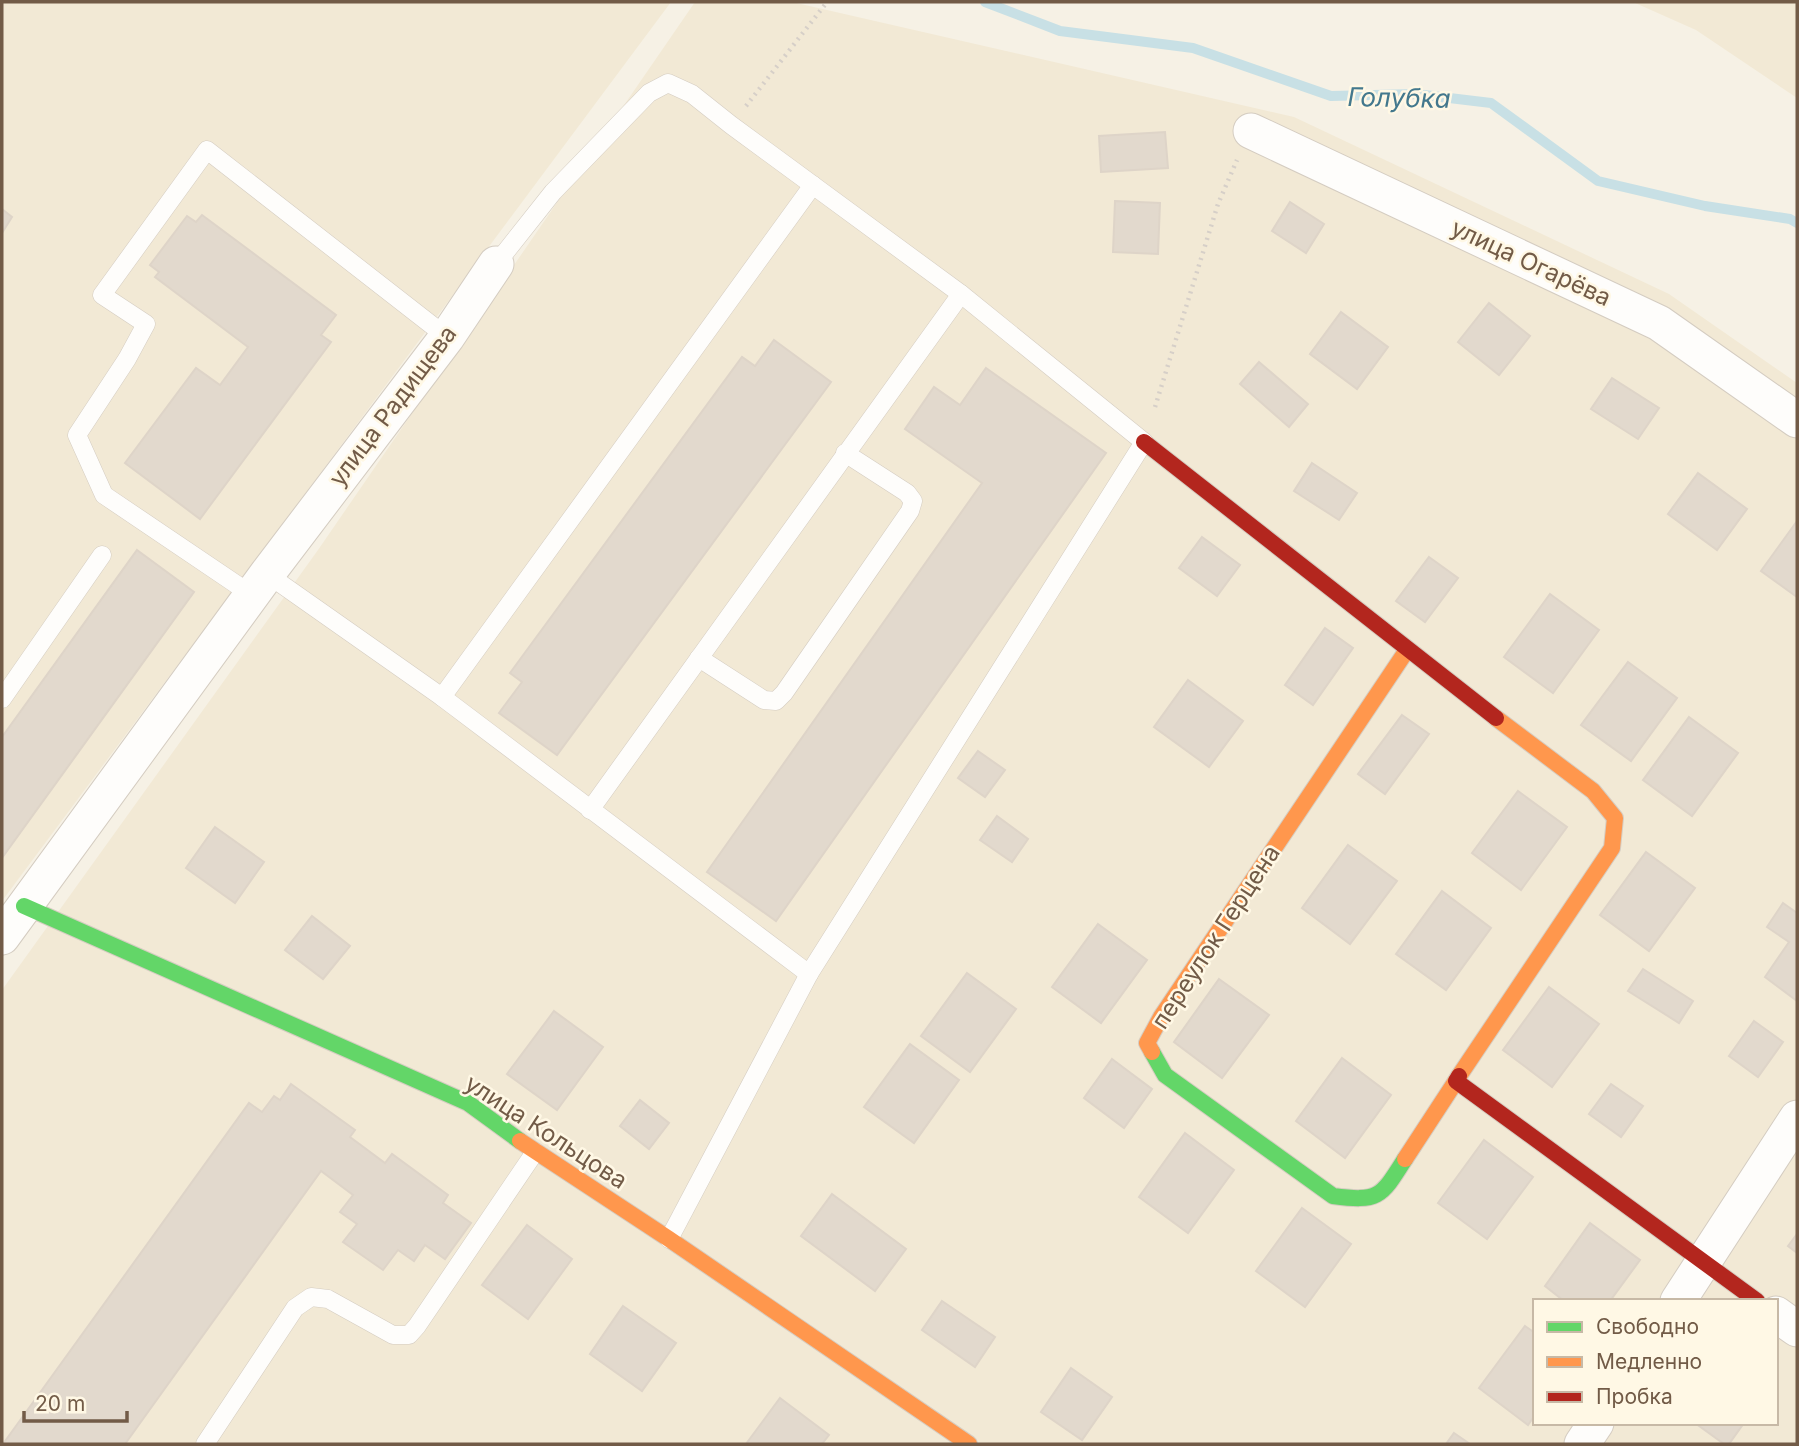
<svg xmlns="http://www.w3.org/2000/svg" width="1799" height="1446" viewBox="0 0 1799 1446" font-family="Inter,sans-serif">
  <rect width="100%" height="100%" fill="#f6f1e5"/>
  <g fill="#f2e9d5" fill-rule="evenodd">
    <path d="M2 2H671L2 901Z"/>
    <path d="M695 2H792L1294 117 1669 294 1797 383V1444H2V990L318 550ZM1535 1301H1776V1423H1535Z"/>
    <path d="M1633 2H1797V98L1696 30Z"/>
  </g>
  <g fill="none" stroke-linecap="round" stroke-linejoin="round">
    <path stroke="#c8e0e5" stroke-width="10" d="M985 2 1060 31 1193 48 1331 96 1416 94 1491 103 1598 181 1705 206 1790 219 1797 223"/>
  </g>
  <g fill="#e2d9cd" stroke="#ded4c8" stroke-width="2">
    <path d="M1165 132 1168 168 1101 172 1099 136Z"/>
    <path d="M1115 201 1160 203 1158 254 1113 252Z"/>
    <path d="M1290 202 1324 224 1306 253 1272 231Z"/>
    <path d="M2 209 12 217 2 233Z"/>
    <path d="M202 215 336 315 321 335 331 342 200 519 125 463 196 368 220 385 248 347 155 277 159 272 150 265 187 216 196 222Z"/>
    <path d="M1489 303 1530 336 1499 375 1458 342Z"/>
    <path d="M1341 312 1388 347 1357 389 1310 354Z"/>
    <path d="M774 340 831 382 557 755 499 713 522 682 510 673 742 357 755 366Z"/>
    <path d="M1259 362 1308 404 1289 427 1240 384Z"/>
    <path d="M986 368 1106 453 776 921 707 872 982 483 905 429 934 387 960 405Z"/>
    <path d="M1612 378 1659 408 1638 439 1591 409Z"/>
    <path d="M1312 463 1357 493 1339 520 1294 491Z"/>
    <path d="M1698 473 1747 509 1717 550 1668 514Z"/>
    <path d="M1797 521V597L1761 571Z"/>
    <path d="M1202 537 1240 565 1217 596 1179 568Z"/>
    <path d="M137 550 194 592 2 858V737Z"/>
    <path d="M1429 557 1458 578 1425 622 1396 601Z"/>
    <path d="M1550 594 1599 630 1553 693 1504 657Z"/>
    <path d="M1325 628 1353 648 1313 705 1285 685Z"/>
    <path d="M1628 662 1677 698 1631 761 1581 725Z"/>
    <path d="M1188 680 1243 721 1209 767 1154 727Z"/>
    <path d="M1402 715 1429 734 1385 794 1358 774Z"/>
    <path d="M1689 717 1738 753 1692 816 1643 780Z"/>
    <path d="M978 751 1005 770 985 797 958 778Z"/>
    <path d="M1518 791 1567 827 1521 890 1472 853Z"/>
    <path d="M997 816 1028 839 1012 862 980 840Z"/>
    <path d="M215 827 264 862 235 903 186 868Z"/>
    <path d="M1348 845 1397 881 1350 944 1302 908Z"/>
    <path d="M1646 852 1695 888 1649 951 1600 915Z"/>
    <path d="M1442 891 1491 928 1446 990 1396 954Z"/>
    <path d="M1783 903 1797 913V1001L1765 977 1789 942 1767 927Z"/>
    <path d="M312 916 350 946 323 979 285 950Z"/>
    <path d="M1098 924 1147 960 1101 1023 1052 987Z"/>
    <path d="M1643 969 1693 1001 1679 1023 1628 991Z"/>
    <path d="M967 973 1016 1009 970 1072 921 1036Z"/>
    <path d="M1219 979 1269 1015 1222 1078 1174 1042Z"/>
    <path d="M1549 987 1599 1024 1552 1087 1503 1050Z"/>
    <path d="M554 1011 603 1047 557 1110 507 1074Z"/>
    <path d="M1754 1021 1783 1042 1758 1077 1729 1056Z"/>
    <path d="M910 1044 959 1080 914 1143 864 1107Z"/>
    <path d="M1342 1058 1391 1095 1345 1158 1296 1121Z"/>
    <path d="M1112 1059 1152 1089 1124 1128 1084 1098Z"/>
    <path d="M291 1084 355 1130 350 1137 385 1163 392 1154 448 1195 443 1203 471 1223 445 1259 425 1245 414 1261 398 1250 383 1270 343 1242 357 1224 340 1212 353 1195 321 1171 125 1444H3L249 1103 262 1112 274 1096 280 1100Z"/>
    <path d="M1611 1084 1643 1106 1621 1137 1589 1114Z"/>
    <path d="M640 1100 669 1123 649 1149 620 1126Z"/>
    <path d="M1185 1133 1234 1170 1188 1233 1139 1197Z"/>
    <path d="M1484 1140 1533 1177 1487 1239 1438 1203Z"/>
    <path d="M832 1194 906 1249 875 1291 801 1236Z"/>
    <path d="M1302 1208 1351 1244 1305 1307 1256 1271Z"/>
    <path d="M1590 1223 1640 1260 1610 1301H1564L1545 1286Z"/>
    <path d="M527 1225 572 1259 528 1319 482 1285Z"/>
    <path d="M1797 1234V1253L1788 1246Z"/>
    <path d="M942 1301 995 1337 975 1367 922 1330Z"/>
    <path d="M623 1306 676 1343 642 1391 590 1354Z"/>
    <path d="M1525 1326 1535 1333V1415L1528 1425 1479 1388Z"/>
    <path d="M1071 1368 1112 1397 1082 1440 1041 1412Z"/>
    <path d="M780 1398 829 1435 822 1444H746Z"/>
    <path d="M1695 1423H1744L1729 1444H1724Z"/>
    <path d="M1454 1433 1470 1444H1446Z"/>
  </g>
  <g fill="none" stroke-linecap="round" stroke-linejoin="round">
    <g stroke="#d4ccc1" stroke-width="19">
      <g id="lane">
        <path d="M496 264 553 192 649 93 668 83 692 94 731 125 961 294 590 810"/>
        <path d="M267 574 442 697 809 974 1144 442 961 294"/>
        <path d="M252 595 104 495 77 435 127 359 146 324 102 295 207 150 447 337"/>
        <path d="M699 658 764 700 776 701 784 693 910 511 913 501 907 493 845 453"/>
        <path d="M442 697 813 185"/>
        <path d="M2 699 102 555"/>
        <path d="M669 1239 809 974"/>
        <path d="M205 1444 295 1308 311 1297 328 1299 393 1335H409L417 1326 535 1152"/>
      </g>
    </g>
    <g stroke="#d4ccc1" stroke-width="37">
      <g id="street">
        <path d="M1251 131 1659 323 1797 420"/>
        <path d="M2 937 267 574 447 337 496 264"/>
        <path d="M1678 1301 1797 1118"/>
        <path d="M1776 1314 1797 1329"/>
        <path d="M1582 1444 1596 1423"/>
      </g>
    </g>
    <g stroke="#d6cdc2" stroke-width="18">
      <g id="fast">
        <path d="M24 906 468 1103 520 1141"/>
        <path d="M1152 1052 1165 1075 1333 1196C1379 1202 1381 1197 1405 1159"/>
      </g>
    </g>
    <g stroke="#d6cdc2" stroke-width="18">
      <g id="slow">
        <path d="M1152 1052 1147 1043 1161 1017 1407 650"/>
        <path d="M1459 1076 1612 848 1615 818 1593 791 1496 718"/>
        <path d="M520 1141 669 1239 969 1444"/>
        <path d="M1405 1159 1456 1081"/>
      </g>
    </g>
    <g stroke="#d6cdc2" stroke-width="18">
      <g id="jam">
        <path d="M1144 442 1496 718"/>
        <path d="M1459 1076 1456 1081 1757 1301"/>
      </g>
    </g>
    <g stroke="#d6cfc8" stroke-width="4.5" stroke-dasharray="2 5" stroke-linecap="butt">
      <path d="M746 106 827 2"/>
      <path d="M1155 407 1218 204 1237 160"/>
    </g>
    <use href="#lane" stroke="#fefdfb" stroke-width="18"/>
    <use href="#street" stroke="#fefdfb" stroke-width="35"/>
    <use href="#fast" stroke="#63d668" stroke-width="16"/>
    <use href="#slow" stroke="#ff974d" stroke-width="16"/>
    <use href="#jam" stroke="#b3261e" stroke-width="16"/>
  </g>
  <g text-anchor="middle" stroke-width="5" stroke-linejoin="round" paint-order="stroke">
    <g font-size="24" fill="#725b47" stroke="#fff8e5">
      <text transform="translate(1531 263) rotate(25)" y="8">улица Огарёва</text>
      <text transform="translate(393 406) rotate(-53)" y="8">улица Радищева</text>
      <text transform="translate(1216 937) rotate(-57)" y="8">переулок Герцена</text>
      <text transform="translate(546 1132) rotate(33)" y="8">улица Кольцова</text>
    </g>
    <g font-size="26" font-style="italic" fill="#43788d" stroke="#fff8e5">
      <text transform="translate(1399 98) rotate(1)" y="9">Голубка</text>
    </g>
  </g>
  <rect width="1799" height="1446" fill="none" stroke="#725b47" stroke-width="7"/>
  <rect x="1533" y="1299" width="245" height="126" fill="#fff8e5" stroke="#c7b9a6" stroke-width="2"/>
  <rect x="1547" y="1322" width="35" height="10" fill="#63d668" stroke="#c7b9a6" stroke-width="2"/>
  <text x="1596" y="1334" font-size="21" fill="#725b47">Свободно</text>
  <rect x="1547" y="1357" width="35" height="10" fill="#ff974d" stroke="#c7b9a6" stroke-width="2"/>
  <text x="1596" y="1369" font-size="21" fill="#725b47">Медленно</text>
  <rect x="1547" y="1392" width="35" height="10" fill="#b3261e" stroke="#c7b9a6" stroke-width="2"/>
  <text x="1596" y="1404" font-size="21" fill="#725b47">Пробка</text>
  <path d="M24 1411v10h103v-10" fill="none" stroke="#725b47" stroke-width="3.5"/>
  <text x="35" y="1411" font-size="21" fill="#725b47" stroke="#fff8e5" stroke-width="5" paint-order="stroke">20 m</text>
</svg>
